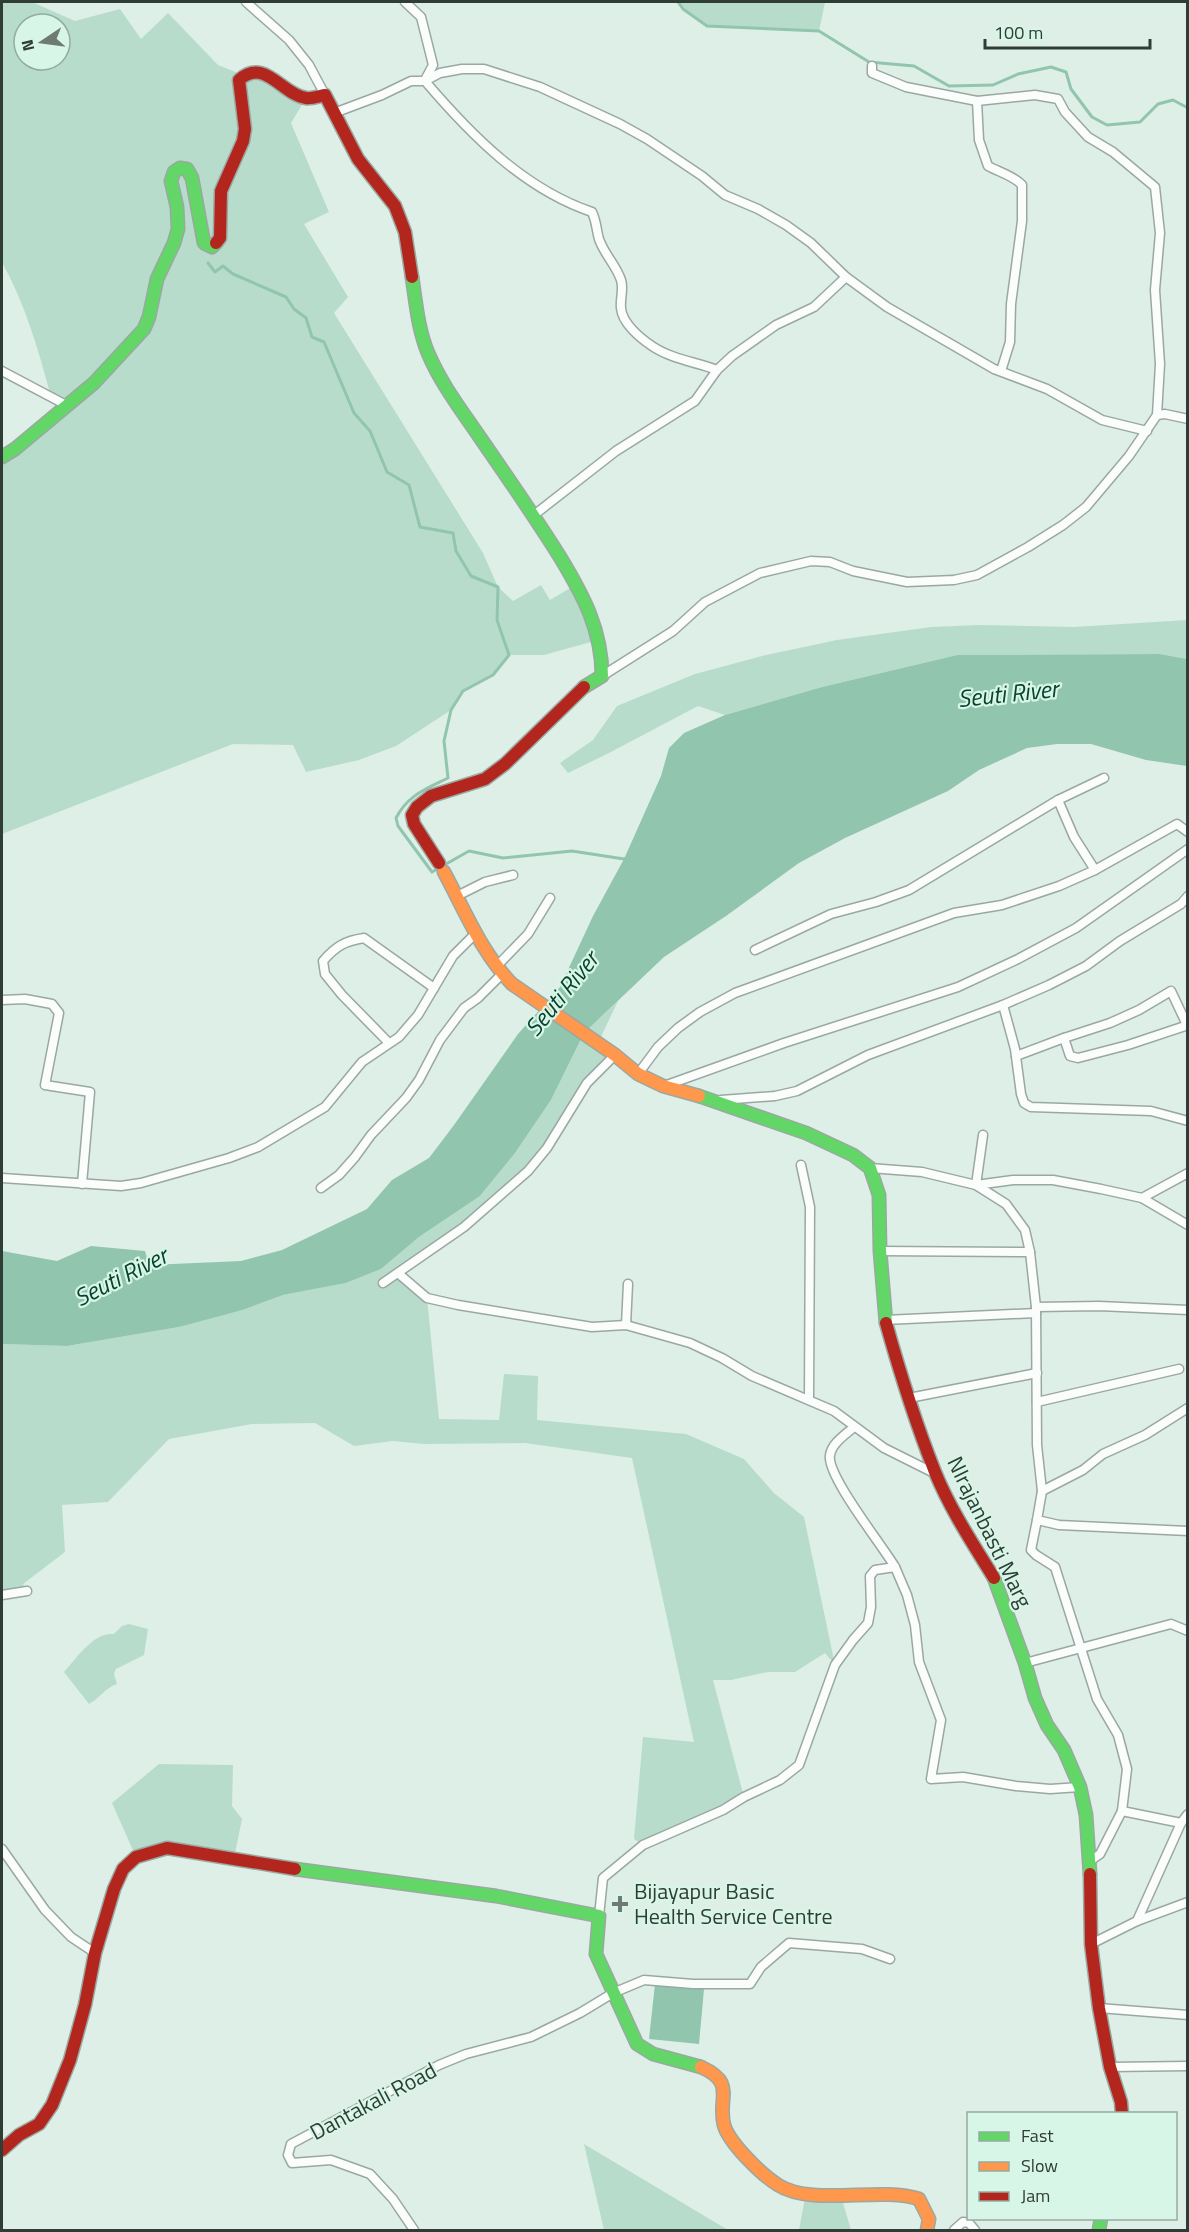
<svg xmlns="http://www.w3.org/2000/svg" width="1189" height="2232" viewBox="0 0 1189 2232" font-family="'Titillium Web',sans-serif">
  <rect width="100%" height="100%" fill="#deefe7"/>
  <g fill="#b8dccb" fill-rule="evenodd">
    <path d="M2 2H32L75 21 120 9 141 39 168 13 218 65 243 75 248 72 306 98 291 123 329 212 304 224 348 297 334 313 483 553 498 587 513 601 541 585 550 600 577 584 598 640 544 655H509L493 675 463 691 451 710 396 746 359 760 306 772 293 745 233 744 2 834V457L68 406 51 397C39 351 25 304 2 262ZM24 24H60V60H24Z"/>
    <path d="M678 2H825L819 31 707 26 681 7Z"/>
    <path d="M1187 620V659L1160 654 957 655 822 687 725 715 698 706 609 753 568 773 560 763 593 740 617 706 695 674 766 655 837 640 931 627 979 625 1074 627Z"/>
    <path d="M618 1001 598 1043 615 1055 587 1083 528 1171 399 1274 427 1298 439 1419 499 1420 504 1374 538 1376 537 1420 686 1434 744 1459 774 1493 804 1517 835 1665 825 1653 795 1672H768L731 1680H713L744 1797 643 1845 634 1839 643 1737 694 1742 632 1458 525 1443 424 1444 393 1441 354 1446 315 1423 252 1424 169 1439 108 1502 62 1505 65 1552 23 1584 27 1591 2 1595V1344L67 1346 179 1327 283 1295 346 1283 381 1269 419 1237 480 1196 515 1153 551 1100 584 1033Z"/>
    <path d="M129 1624 148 1629 144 1655 116 1669 114 1674 117 1684C105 1688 100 1698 89 1704L64 1672C77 1658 93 1632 114 1634L122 1626Z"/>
    <path d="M159 1764 233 1765 232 1806 242 1819 234 1858 167 1848 136 1857 112 1803Z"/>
    <path d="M584 2144 728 2230H604Z"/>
    <path d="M806 2192 841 2196 851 2230H799Z"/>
  </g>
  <g fill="#91c5ae">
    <path d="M1160 654 1187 659V766L1146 760 1091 744H1057L1027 748 979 770 948 791 845 838 799 863 726 916 664 957 584 1033 551 1100 515 1153 480 1196 419 1237 381 1269 346 1283 283 1295 242 1310 179 1327 67 1346 2 1344V1251L57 1261 91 1246 145 1251 149 1265 241 1261 282 1250 367 1209 392 1180 429 1158 454 1125 518 1034 560 987 593 916 624 859 661 776 669 748 684 733 725 715 822 687 957 655Z"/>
    <path d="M655 1984 704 1989 699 2044 649 2039Z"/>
  </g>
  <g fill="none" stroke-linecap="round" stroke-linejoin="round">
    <g stroke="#91c5ae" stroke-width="3">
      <path d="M678 2 683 9 707 26 819 31 869 62 914 66 949 86 993 85 1018 74 1051 67 1066 72 1071 89 1092 117 1107 125 1140 122 1158 104 1173 100 1188 108"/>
      <path d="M208 263 215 272 223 266 233 274 286 297 294 309 306 318 312 337 324 342 354 413 370 431 387 472 409 485 420 527 453 533 456 551 471 576 498 587 497 620 509 655 493 675 463 691 451 710 444 741 448 778C426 789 408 795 396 818L398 826 432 872 469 851 503 858 572 851 624 859 627 858"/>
    </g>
    <g stroke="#9aa8a1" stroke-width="11">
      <g id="street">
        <path d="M246 2 289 40 309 65 325 95"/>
        <path d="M405 2 421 17 433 65 425 80"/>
        <path d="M872 66V73L906 87 977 101 1035 95 1058 99 1065 112 1088 137 1113 152 1155 187 1160 233 1155 290 1160 364 1157 415"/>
        <path d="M425 81C471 135 524 189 592 212 597 223 596 229 599 239 604 254 616 265 621 280 624 289 620 298 621 308 622 323 640 338 652 346 671 359 696 362 717 370"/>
        <path d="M977 101 979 140 988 166C999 172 1014 176 1022 185V221L1011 304 1010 342 1001 371"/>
        <path d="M334 113 382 95 411 81H425L440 73 462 69H484L540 87 620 124 647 139 702 176 725 195 758 209 786 225 811 243 846 277 887 307 994 369 1047 389 1102 420 1147 431"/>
        <path d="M2 371 68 406"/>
        <path d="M534 515 616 451 695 401 717 370 732 356 776 325 814 307 846 277"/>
        <path d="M602 676 673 631 705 602 760 573 811 561 830 562 853 571 907 582 954 580 977 575 1028 547 1063 525 1086 507 1129 456 1157 415 1165 414 1188 419"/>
        <path d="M1058 800 1074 837 1095 870"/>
        <path d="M457 896 485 882 513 875"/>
        <path d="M755 950 831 914 876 902 909 890 1058 800 1104 778"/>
        <path d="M496 967 528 934 550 898"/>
        <path d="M2 1000 25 999 52 1004 59 1013 45 1085 90 1092 82 1184"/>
        <path d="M1003 1005 1015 1049 1021 1094 1024 1103 1031 1107 1151 1111 1188 1121"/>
        <path d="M1064 1038 1110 1023 1139 1010 1171 991 1187 1025"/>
        <path d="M389 1043 342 995 325 974 323 961C336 946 345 941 364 938L434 988"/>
        <path d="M1016 1056 1064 1038 1070 1056 1078 1058 1128 1045 1188 1025"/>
        <path d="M638 1074 658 1047 678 1028 700 1012 735 993 954 913 1002 905 1059 886 1095 870 1177 824 1188 832"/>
        <path d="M664 1086 784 1043 958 987 1018 959 1076 928 1188 849"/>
        <path d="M721 1100 775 1096 797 1091 868 1055 1003 1005 1049 985 1086 966 1120 941 1181 904 1188 896"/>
        <path d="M983 1135 976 1185 1013 1180H1053L1101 1189 1142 1198 1188 1225"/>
        <path d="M801 1165 810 1207 809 1398"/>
        <path d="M870 1168 922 1172 976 1185 1006 1204 1025 1230 1030 1252 1036 1307 1037 1445 1042 1491 1037 1520 1059 1525 1188 1531"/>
        <path d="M2 1178 121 1186 141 1183 229 1158 258 1147 325 1107 362 1062 399 1037 418 1015 453 956 474 935"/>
        <path d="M321 1188 339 1175 355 1157 371 1135 406 1098 419 1080 440 1040 464 1008 478 998 501 975"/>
        <path d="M1142 1198 1188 1173"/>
        <path d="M880 1251 1030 1252"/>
        <path d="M399 1274 427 1298 458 1305 592 1327 626 1325 690 1343 722 1358 752 1376 834 1411 884 1448 936 1474"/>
        <path d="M383 1283 464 1227 528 1171 547 1148 587 1083 615 1055"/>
        <path d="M1036 1307 1099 1306 1188 1310"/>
        <path d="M885 1320 1036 1313"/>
        <path d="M626 1325 628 1284"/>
        <path d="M909 1398 1037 1373"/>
        <path d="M1037 1402 1179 1369"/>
        <path d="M1042 1491 1083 1470 1103 1454 1145 1435 1188 1408"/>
        <path d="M1037 1520 1031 1550 1036 1555 1055 1567 1097 1699 1118 1735 1127 1769 1122 1811"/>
        <path d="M895 1567 907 1595 915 1625 919 1662 941 1720 931 1779 963 1777 1016 1786 1050 1789 1080 1787"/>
        <path d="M2 1595 27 1591"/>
        <path d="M1025 1663 1171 1624 1188 1631"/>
        <path d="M2 1849 45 1910 71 1937 95 1953"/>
        <path d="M1090 1861 1100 1854 1122 1811 1181 1823"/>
        <path d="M599 1916 603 1878 643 1845 723 1810 744 1797 780 1780 799 1765 835 1665 853 1640 868 1623 871 1607 870 1576 875 1570 895 1567C882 1545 826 1475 830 1455 832 1443 845 1435 854 1427"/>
        <path d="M1137 1921 1188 1902"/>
        <path d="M1091 1944 1137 1921 1181 1823 1188 1814"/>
        <path d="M1099 2008 1188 2015"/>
        <path d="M1110 2067 1188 2066"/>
        <path d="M414 2230 393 2199 370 2174 331 2160 292 2163 288 2155 291 2144 439 2065 466 2054 531 2037 580 2013 613 1993 644 1980 693 1984H750L761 1967 789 1943 862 1949 890 1959"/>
        <path d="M954 2230 963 2222 969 2223 975 2230"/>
      </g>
    </g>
    <g stroke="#9aa8a1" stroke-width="15">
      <g id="fast">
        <path d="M412 277C416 303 418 329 428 353 441 384 462 411 481 439 508 478 535 517 560 557 583 595 602 630 602 676L584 687"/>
        <path d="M2 457 15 449 94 383 144 329 149 317 157 279 174 243 178 229 177 207 171 181 174 172 180 168 187 169 192 178 204 243 212 247 216 243"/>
        <path d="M699 1096 806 1133 853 1155 870 1168 879 1195 880 1251 886 1323"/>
        <path d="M994 1578 1025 1663 1035 1698 1047 1725 1064 1750 1080 1787 1086 1815 1090 1874"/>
        <path d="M295 1869 496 1896 599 1916 596 1954 637 2044 653 2054 701 2067"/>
        <path d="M1099 2230 1101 2218"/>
      </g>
    </g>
    <g stroke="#9aa8a1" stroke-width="15">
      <g id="slow">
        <path d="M444 872C465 911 481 952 512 984L615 1055 638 1074 663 1086 699 1096"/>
        <path d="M701 2067C737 2083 717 2098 724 2125 729 2143 762 2175 778 2185 813 2207 879 2186 919 2199L929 2219 927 2230"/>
      </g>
    </g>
    <g stroke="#9aa8a1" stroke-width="15">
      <g id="jam">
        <path d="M216 243 220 238 221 191 243 141 245 129 239 80C265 57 281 94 306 98 312 99 319 96 325 95L358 159 395 206 405 232 412 277"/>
        <path d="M439 863 414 824 412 815 417 807 431 796 485 779 505 764 584 687"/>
        <path d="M886 1323C900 1373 916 1424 935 1472 950 1509 973 1544 994 1578"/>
        <path d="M1090 1874 1091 1944 1099 2008 1110 2067 1121 2102 1122 2114"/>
        <path d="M2 2150 19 2135 39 2124 52 2105 70 2060 85 2005 95 1953 114 1889 123 1869 136 1857 167 1848 295 1869"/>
      </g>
    </g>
    <use href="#street" stroke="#fafdfb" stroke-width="8"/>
    <use href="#fast" stroke="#63d668" stroke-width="12"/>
    <use href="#slow" stroke="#ff974d" stroke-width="12"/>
    <use href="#jam" stroke="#b3261e" stroke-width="12"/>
  </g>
  <path fill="#6d7b74" stroke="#d7f6e7" stroke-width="2" d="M617 1895h6v6h6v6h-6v6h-6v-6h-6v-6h6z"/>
  <g text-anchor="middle" stroke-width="4.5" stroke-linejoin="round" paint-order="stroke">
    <g font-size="22" fill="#303c36" stroke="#d7f6e7">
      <text transform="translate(990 1532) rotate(64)" y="8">NIrajanbasti Marg</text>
      <text transform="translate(373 2101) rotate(-28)" y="8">Dantakali Road</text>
    </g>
    <g font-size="22" fill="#303c36" stroke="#d7f6e7" text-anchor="start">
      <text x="634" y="1899">Bijayapur Basic<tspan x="634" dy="25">Health Service Centre</tspan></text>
    </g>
    <g font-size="24" font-style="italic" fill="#09422f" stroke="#d7f6e7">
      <text transform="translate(1008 694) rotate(-6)" y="8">Seuti River</text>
      <text transform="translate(562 994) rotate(-51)" y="8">Seuti River</text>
      <text transform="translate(121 1277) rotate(-27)" y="8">Seuti River</text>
    </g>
  </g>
  <rect width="1189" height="2232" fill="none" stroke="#303c36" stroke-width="6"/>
  <rect x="967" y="2112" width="210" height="108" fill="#d7f6e7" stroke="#94aca0" stroke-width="1.5"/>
  <rect x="979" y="2132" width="30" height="9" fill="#63d668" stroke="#94aca0" stroke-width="1.5"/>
  <text x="1021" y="2142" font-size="18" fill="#303c36">Fast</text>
  <rect x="979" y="2162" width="30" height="9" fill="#ff974d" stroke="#94aca0" stroke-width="1.5"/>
  <text x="1021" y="2172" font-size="18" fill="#303c36">Slow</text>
  <rect x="979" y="2192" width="30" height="9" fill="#b3261e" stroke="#94aca0" stroke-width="1.5"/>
  <text x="1021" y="2202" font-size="18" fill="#303c36">Jam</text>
  <g transform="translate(42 42) rotate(257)"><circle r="28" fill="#d7f6e7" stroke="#94aca0" stroke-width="1.5"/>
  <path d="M0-4.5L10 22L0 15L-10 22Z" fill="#6d7b74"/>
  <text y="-9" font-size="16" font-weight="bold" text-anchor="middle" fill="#303c36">N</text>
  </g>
  <path d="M985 39v9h165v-9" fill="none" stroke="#303c36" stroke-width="3"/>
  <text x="994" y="39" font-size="18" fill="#303c36" stroke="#d7f6e7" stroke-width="4.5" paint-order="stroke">100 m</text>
</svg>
